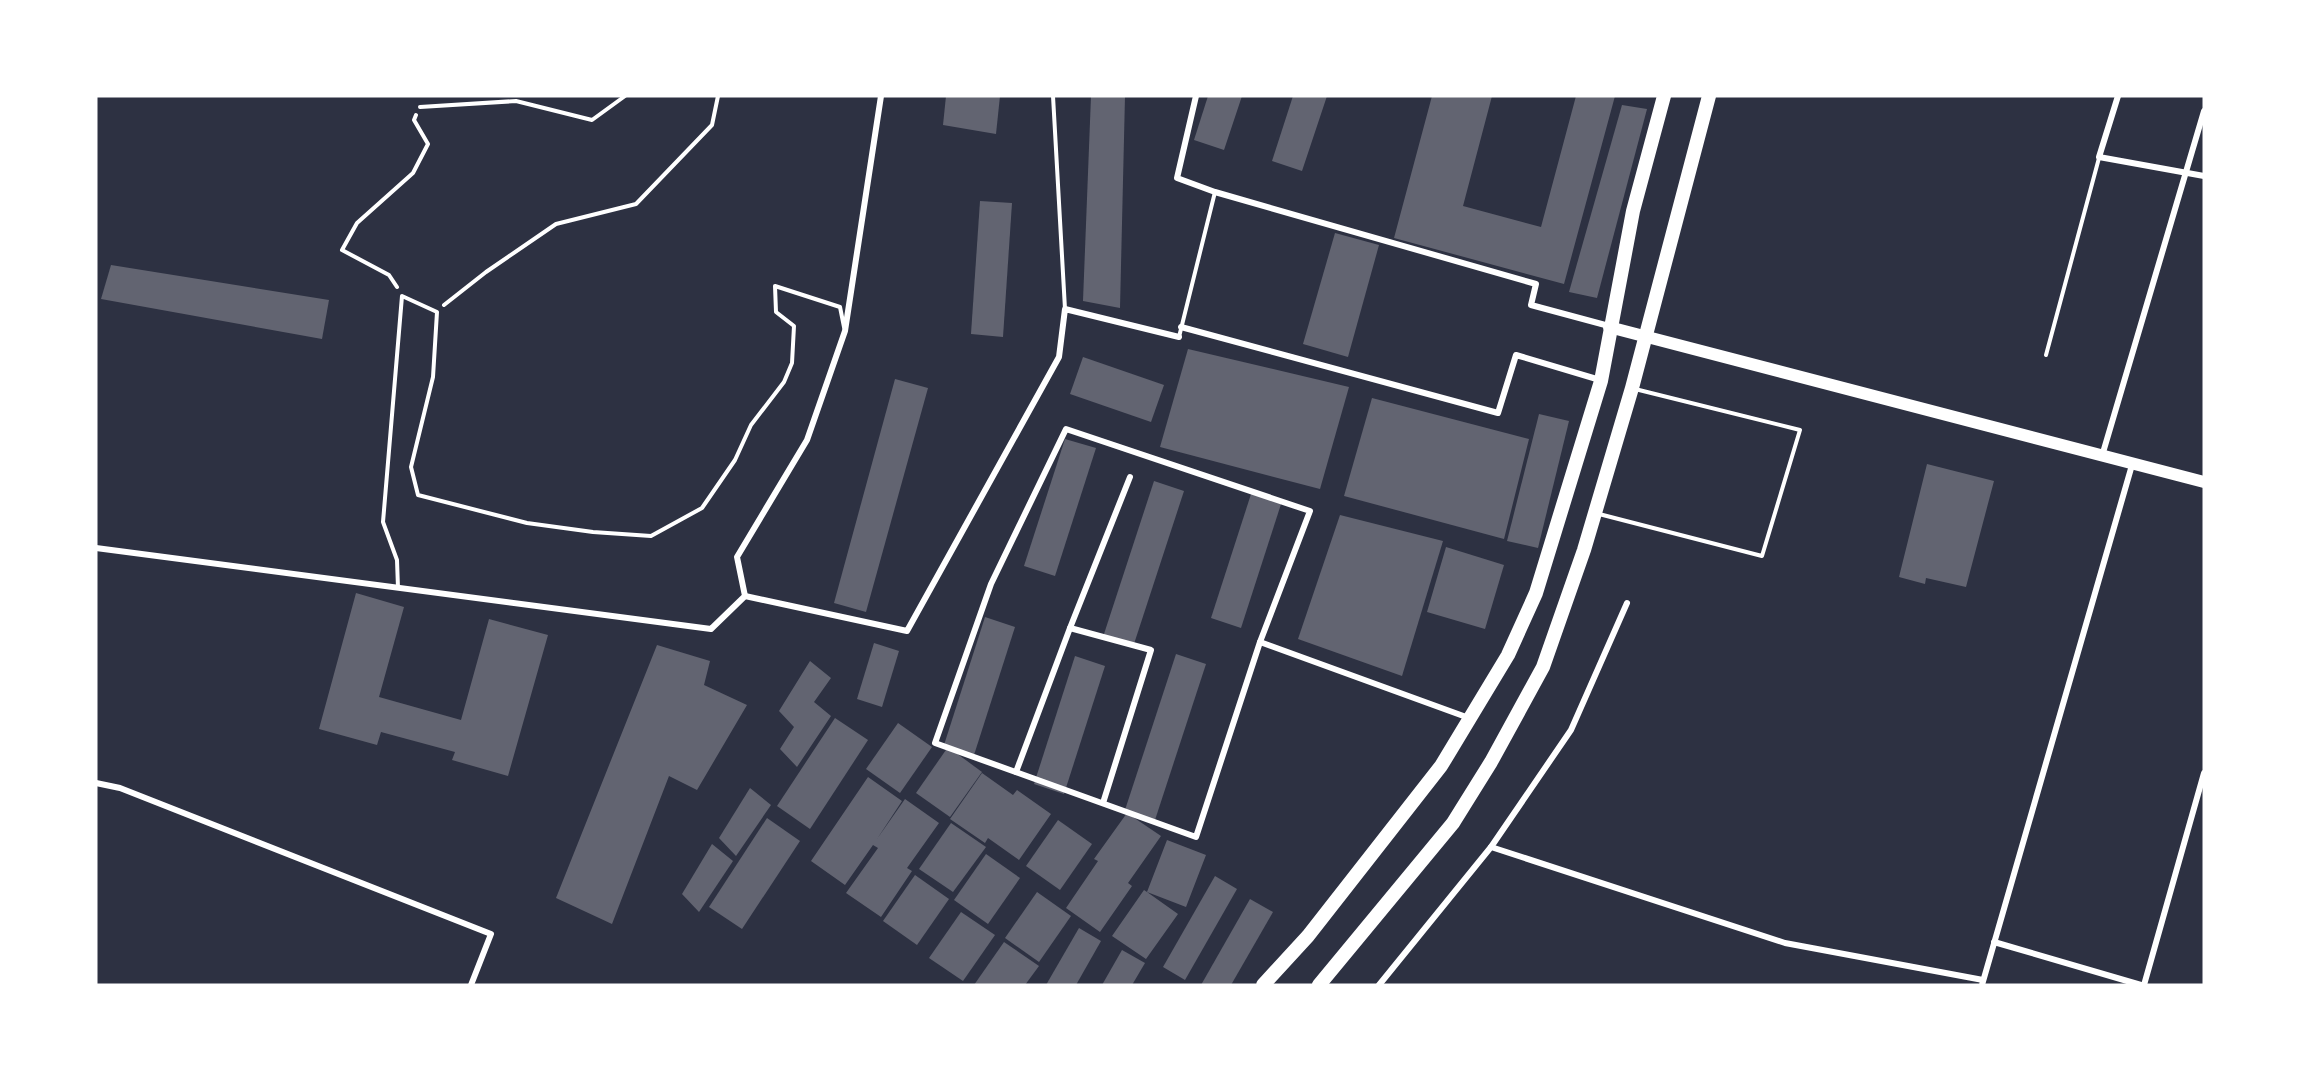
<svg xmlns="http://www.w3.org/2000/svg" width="2300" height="1081" viewBox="0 0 2300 1081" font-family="'Noto Sans',sans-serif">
  <rect width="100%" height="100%" fill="#2d3142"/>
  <g fill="#626471">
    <path d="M946 96H1000L996 134 943 125Z"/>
    <path d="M1091 96H1125L1120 308 1083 301Z"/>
    <path d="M1208 96H1242L1224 150 1194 140Z"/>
    <path d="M1293 96H1327L1302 171 1272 161Z"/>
    <path d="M1432 96H1492L1463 206 1541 227 1576 96H1615L1564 284 1394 238Z"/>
    <path d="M1622 105 1647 109 1597 298 1569 292Z"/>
    <path d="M980 201 1012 203 1003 337 971 334Z"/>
    <path d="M1335 233 1379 245 1348 357 1303 344Z"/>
    <path d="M111 265 329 300 322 339 101 299Z"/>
    <path d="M1188 349 1349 387 1320 489 1160 447Z"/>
    <path d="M1083 357 1164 385 1151 422 1070 394Z"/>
    <path d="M895 379 928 388 866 612 834 603Z"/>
    <path d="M1372 398 1529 439 1504 539 1344 496Z"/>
    <path d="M1539 414 1569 421 1538 548 1507 541Z"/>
    <path d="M1065 439 1096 448 1055 576 1024 566Z"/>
    <path d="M1927 464 1994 481 1966 587 1926 578 1925 584 1899 577Z"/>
    <path d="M1154 481 1184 491 1133 647 1103 637Z"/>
    <path d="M1252 491 1282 501 1241 628 1211 618Z"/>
    <path d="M1340 515 1443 541 1402 676 1298 639Z"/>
    <path d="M1446 547 1504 565 1485 629 1427 612Z"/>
    <path d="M356 593 404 607 379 697 461 720 489 619 548 635 508 776 452 760 455 752 381 732 377 745 319 729Z"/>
    <path d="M985 617 1015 627 974 755 944 745Z"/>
    <path d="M874 643 899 651 882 707 857 699Z"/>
    <path d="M657 645 710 661 704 685 747 705 697 790 669 776 612 924 556 898Z"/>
    <path d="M1176 654 1206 664 1155 820 1125 810Z"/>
    <path d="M1075 656 1105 666 1064 794 1034 784Z"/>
    <path d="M810 661 831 678 814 702 831 716 797 767 780 749 794 727 779 711Z"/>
    <path d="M835 718 868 740 810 829 777 806Z"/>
    <path d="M898 723 932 747 900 793 866 769Z"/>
    <path d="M948 747 982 772 950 817 916 793Z"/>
    <path d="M982 773 1013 795 1017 790 1051 814 1019 860 988 838 985 843 950 819Z"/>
    <path d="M868 777 902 801 877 839 905 799 939 823 907 868 912 871 881 917 846 893 878 848 873 845 845 885 811 861Z"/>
    <path d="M750 788 771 805 736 856 719 838Z"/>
    <path d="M1127 813 1161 836 1128 883 1132 886 1100 932 1066 908 1098 861 1094 859Z"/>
    <path d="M767 818 800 841 742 929 709 907Z"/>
    <path d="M1058 820 1092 844 1060 890 1026 866Z"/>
    <path d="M951 823 986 847 953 892 919 869Z"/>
    <path d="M1167 840 1206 855 1186 907 1147 892 1178 914 1146 959 1112 936 1144 890 1147 892Z"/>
    <path d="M712 844 733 861 699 912 682 894Z"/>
    <path d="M986 854 1020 878 988 924 954 900Z"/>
    <path d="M915 875 949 899 917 945 883 921Z"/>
    <path d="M1215 876 1237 889 1185 980 1163 967Z"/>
    <path d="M1037 892 1071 916 1039 962 1005 938Z"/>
    <path d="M1250 899 1273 912 1231 985H1201Z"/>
    <path d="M961 912 995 935 963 981 929 958Z"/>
    <path d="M1079 928 1101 941 1076 985H1046Z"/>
    <path d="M1004 942 1039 966 1025 985H974Z"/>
    <path d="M1122 950 1145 963 1132 985H1102Z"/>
  </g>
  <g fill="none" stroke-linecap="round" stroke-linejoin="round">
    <g stroke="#fff" stroke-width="4">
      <path d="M397 287 389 275 342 250 357 223 413 173 428 144 414 120 416 115"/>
      <path d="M444 305 486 272 556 224 636 204 712 125 718 96"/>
    </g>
    <g stroke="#fff" stroke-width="4">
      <path d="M1053 96 1065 309"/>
      <path d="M420 107 516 101 592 120 625 96"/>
      <path d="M1179 337 1215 192"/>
      <path d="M2046 355 2099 158"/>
      <path d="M1599 514 1762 556 1800 430 1635 389"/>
      <path d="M398 588 397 560 383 522 402 296 437 312 433 377 411 467 418 495 527 523 593 532 651 536 702 508 735 460 751 425 784 382 792 363 794 326 776 312 775 286 840 307 844 327"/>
    </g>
    <g stroke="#fff" stroke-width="6">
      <path d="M1196 96 1177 178 1215 192 1536 284 1531 305 1609 326"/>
      <path d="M2118 96 2099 157 2204 176"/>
      <path d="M1181 327 1498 413 1516 355 1600 380"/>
      <path d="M1066 429 1310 511 1260 642 1196 837 935 743 991 584Z"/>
      <path d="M2102 456 2204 111"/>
      <path d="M96 548 711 629 745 596 737 557 807 440 845 331 881 96"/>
      <path d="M745 596 907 631 1059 357 1065 309 1179 337"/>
      <path d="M1260 642 1469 718"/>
      <path d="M1016 772 1070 628"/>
      <path d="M96 783 120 788 491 934 471 985"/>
      <path d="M1103 803 1151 650 1070 628 1130 477"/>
      <path d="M1491 847 1571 730 1627 603"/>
      <path d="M1994 942 2141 985"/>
      <path d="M1379 985 1491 847 1785 943 1983 980"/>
      <path d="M1982 985 2132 465"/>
      <path d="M2144 985 2204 773"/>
    </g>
    <path stroke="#fff" stroke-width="12" d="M1609 327 2204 482"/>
    <g stroke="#fff" stroke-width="14">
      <path d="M1263 985 1308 936 1441 766 1508 655 1536 593 1601 381 1633 211 1664 96"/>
      <path d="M1319 985 1453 823 1491 762 1543 667 1584 550 1632 388 1709 96"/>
    </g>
  </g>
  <rect width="2300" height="1081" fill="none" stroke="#ffffff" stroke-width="195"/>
</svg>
